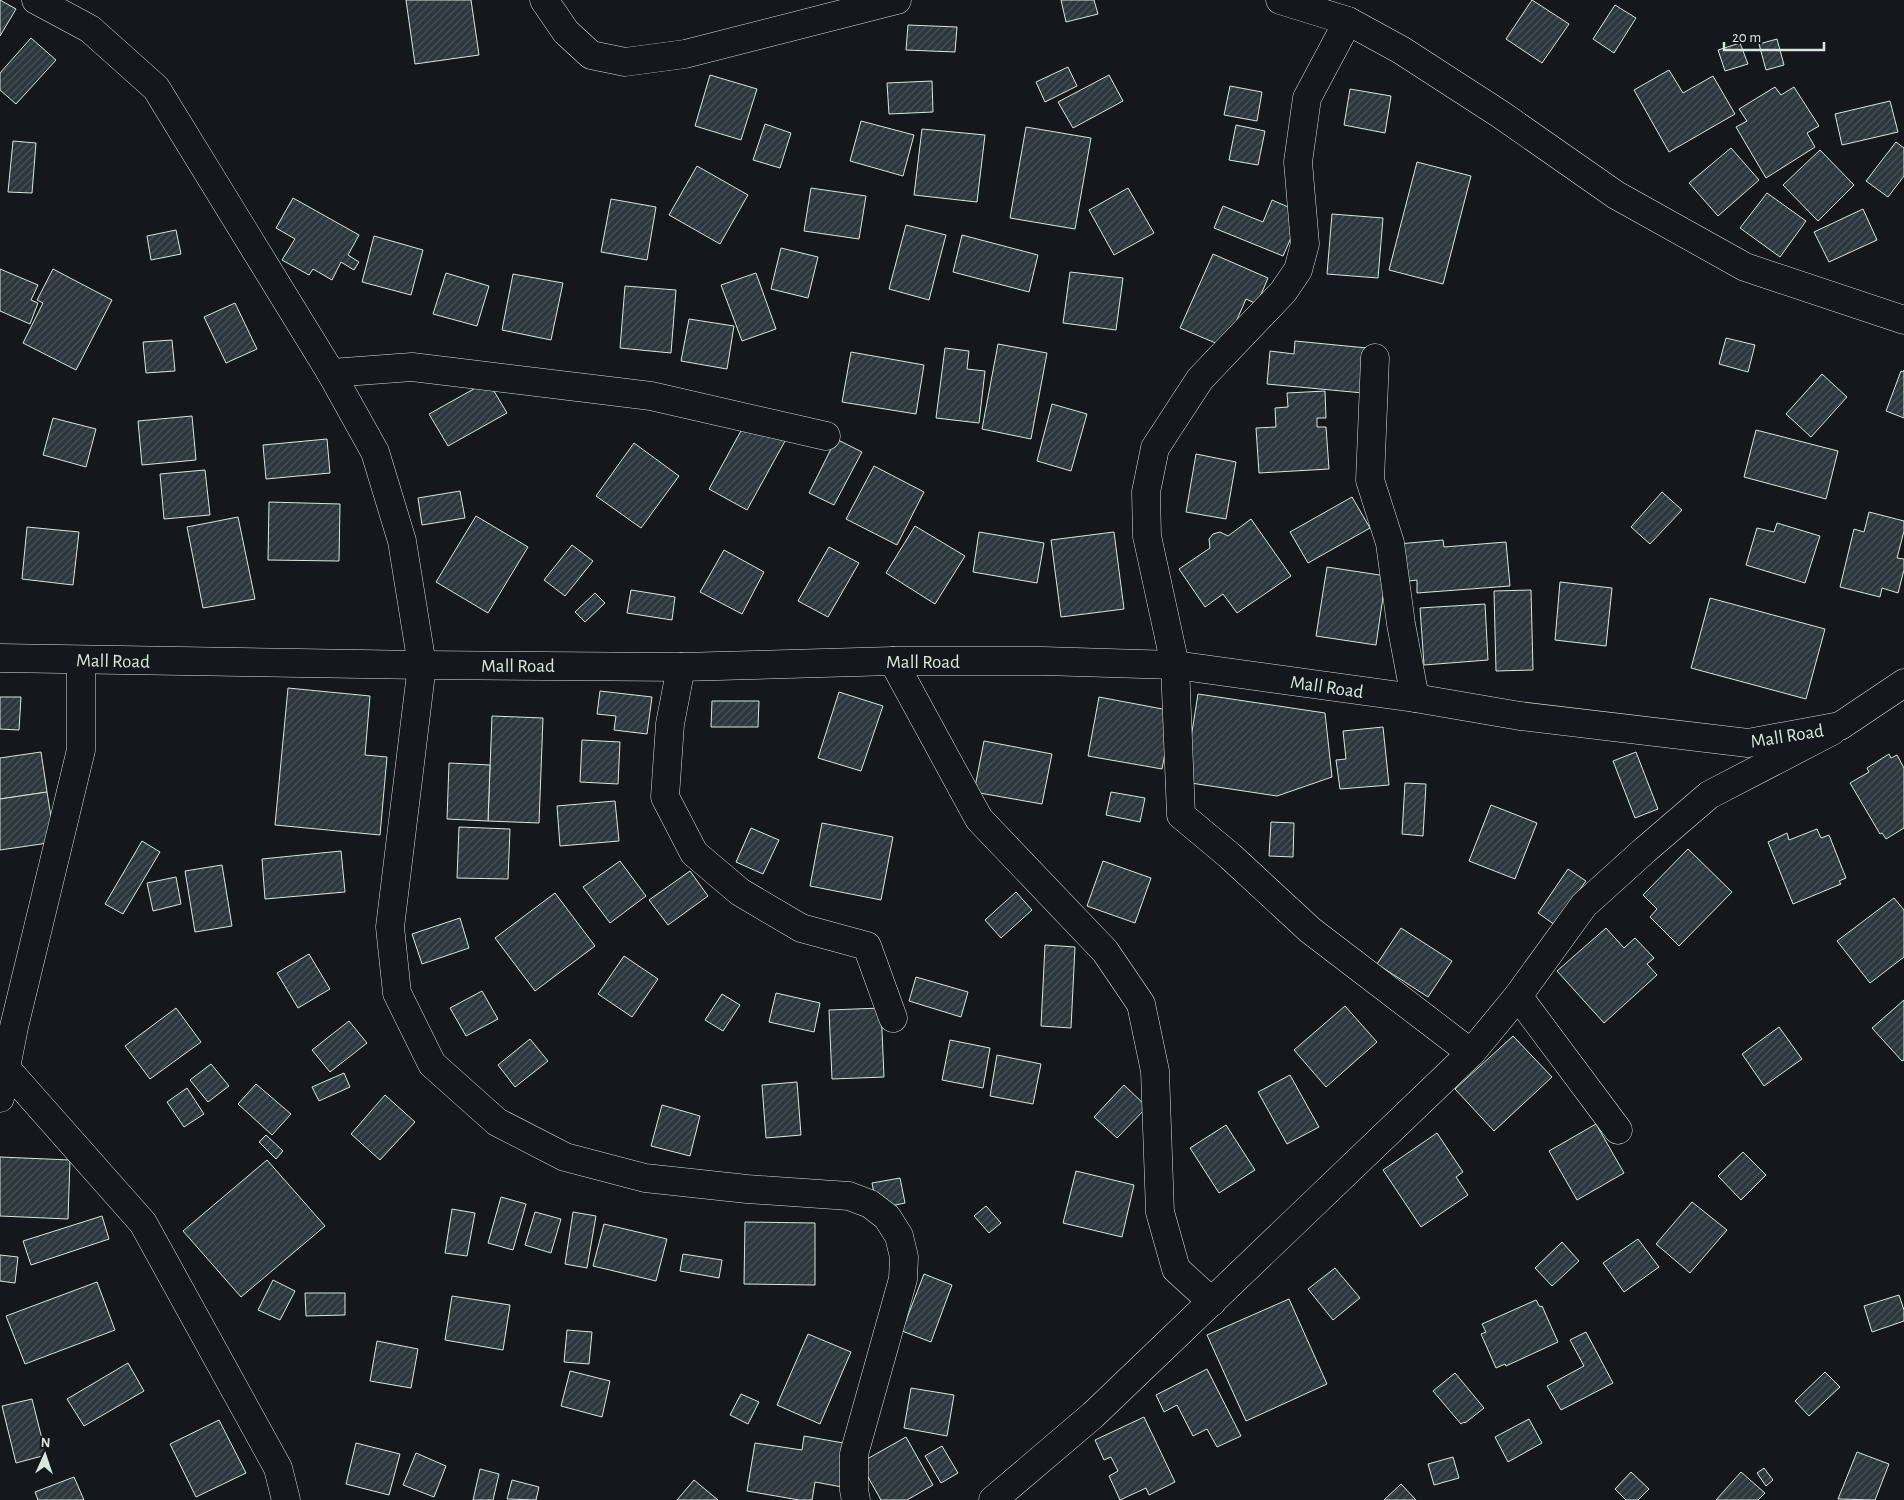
<svg xmlns="http://www.w3.org/2000/svg" width="1904" height="1500" viewBox="0 0 1904 1500" font-family="'Alegreya Sans',sans-serif">
  <defs>
    <pattern id="building-hatch" width="6" height="6" patternUnits="userSpaceOnUse" patternTransform="scale(1.25)"><rect width="6" height="6" fill="#2c363c"/><path d="M-1 1l2-2M0 6l6-6M5 7l2-2" fill="none" stroke="#4a5358"/></pattern>
  </defs>
  <rect width="100%" height="100%" fill="#14181c"/>
  <g fill="url(#building-hatch)" stroke="#d8e6dc">
    <path d="M0 0 16 9 0 36Z"/>
    <path d="M406 0H471L479 55 415 64Z"/>
    <path d="M1061 0H1094L1098 14 1066 22Z"/>
    <path d="M1532 0 1569 24 1542 63 1506 39Z"/>
    <path d="M1615 5 1636 18 1614 53 1593 39Z"/>
    <path d="M908 25 957 27 955 52 906 50Z"/>
    <path d="M31 38 56 60 16 104 0 90V73Z"/>
    <path d="M1777 39 1784 65 1766 70 1759 44Z"/>
    <path d="M1740 43 1748 64 1725 71 1718 50Z"/>
    <path d="M1068 67 1077 86 1045 102 1036 82Z"/>
    <path d="M1669 70 1683 93 1713 76 1735 114 1669 152 1634 90Z"/>
    <path d="M710 75 757 89 741 140 695 126Z"/>
    <path d="M1109 75 1123 101 1073 128 1058 102Z"/>
    <path d="M932 81 933 112 889 114 887 83Z"/>
    <path d="M1230 86 1262 92 1257 121 1224 115Z"/>
    <path d="M1775 87 1781 95 1794 87 1819 126 1807 133 1815 147 1766 178 1736 127 1747 121 1739 109Z"/>
    <path d="M1350 89 1391 96 1385 133 1344 125Z"/>
    <path d="M1890 101 1898 132 1842 145 1835 114Z"/>
    <path d="M861 121 914 135 903 176 850 161Z"/>
    <path d="M765 124 791 133 780 168 753 160Z"/>
    <path d="M1236 125 1265 131 1258 165 1229 160Z"/>
    <path d="M1026 127 1091 138 1075 229 1010 218Z"/>
    <path d="M922 129 985 135 977 202 914 195Z"/>
    <path d="M13 141 36 143 32 193 8 192Z"/>
    <path d="M1896 142 1904 148V176L1888 197 1866 181Z"/>
    <path d="M1731 148 1759 180 1718 216 1689 183Z"/>
    <path d="M1820 150 1854 185 1818 221 1783 185Z"/>
    <path d="M1417 162 1471 176 1443 284 1389 270Z"/>
    <path d="M697 166 748 195 720 244 669 215Z"/>
    <path d="M811 188 866 196 859 239 804 231Z"/>
    <path d="M1128 188 1154 233 1114 255 1089 210Z"/>
    <path d="M1767 193 1806 221 1780 257 1740 228Z"/>
    <path d="M293 198 359 235 348 255 359 262 354 270 341 262 332 280 313 269 309 275 282 260 295 239 276 228Z"/>
    <path d="M611 199 656 207 647 260 601 252Z"/>
    <path d="M1272 200 1302 213 1283 256 1214 228 1223 206 1263 222Z"/>
    <path d="M1863 209 1877 240 1829 262 1814 232Z"/>
    <path d="M1332 214 1383 218 1378 278 1327 274Z"/>
    <path d="M906 225 946 235 929 300 889 289Z"/>
    <path d="M176 230 181 254 151 260 147 236Z"/>
    <path d="M962 235 1038 255 1029 292 953 272Z"/>
    <path d="M374 236 423 250 411 295 362 282Z"/>
    <path d="M781 248 818 257 808 298 771 289Z"/>
    <path d="M1213 254 1268 278 1257 304 1246 299 1225 347 1180 328Z"/>
    <path d="M0 269 38 285 31 300 38 303 30 324 0 311Z"/>
    <path d="M53 269 112 300 76 370 23 343 43 303 37 300Z"/>
    <path d="M1070 272 1123 278 1116 330 1063 323Z"/>
    <path d="M446 273 489 286 477 326 433 314Z"/>
    <path d="M756 273 776 329 742 341 721 285Z"/>
    <path d="M513 274 563 283 551 340 502 330Z"/>
    <path d="M625 286 676 290 671 353 620 348Z"/>
    <path d="M235 303 257 349 226 363 204 317Z"/>
    <path d="M689 319 734 326 727 369 681 361Z"/>
    <path d="M1726 338 1755 345 1748 372 1719 364Z"/>
    <path d="M172 340 175 371 146 373 143 342Z"/>
    <path d="M1295 341 1367 348 1363 393 1267 384 1270 351 1294 354Z"/>
    <path d="M998 344 1047 353 1031 439 982 429Z"/>
    <path d="M945 348 969 351 967 369 985 371 979 423 936 418Z"/>
    <path d="M851 352 924 365 916 414 842 402Z"/>
    <path d="M1904 370V418L1886 411 1901 371 1903 372Z"/>
    <path d="M1822 374 1847 397 1811 437 1786 414Z"/>
    <path d="M488 381 507 413 448 446 429 414Z"/>
    <path d="M1325 391 1326 418H1317V427H1326L1329 469 1259 473 1256 428 1276 427 1275 408 1288 407 1287 393Z"/>
    <path d="M1052 404 1087 414 1071 471 1037 461Z"/>
    <path d="M192 416 196 460 142 465 138 421Z"/>
    <path d="M53 418 96 429 86 467 43 455Z"/>
    <path d="M747 420 785 441 747 510 709 489Z"/>
    <path d="M1756 430 1838 451 1826 499 1744 477Z"/>
    <path d="M327 439 330 473 266 479 263 445Z"/>
    <path d="M836 439 862 452 834 505 809 493Z"/>
    <path d="M634 443 679 476 641 528 596 496Z"/>
    <path d="M1196 454 1236 462 1226 519 1186 512Z"/>
    <path d="M874 466 924 492 897 545 846 519Z"/>
    <path d="M205 470 210 515 164 519 160 474Z"/>
    <path d="M460 491 465 518 422 525 418 498Z"/>
    <path d="M1662 492 1682 510 1650 544 1631 527Z"/>
    <path d="M1352 497 1370 528 1308 563 1290 532Z"/>
    <path d="M269 502 340 504 339 561 268 560Z"/>
    <path d="M1869 512 1904 521V531L1897 558 1904 559V570L1898 593 1882 588 1880 597 1840 587 1854 529 1864 532Z"/>
    <path d="M476 516 528 547 488 613 436 582Z"/>
    <path d="M238 517 255 599 203 608 187 527Z"/>
    <path d="M1251 519 1291 576 1237 613 1223 594 1205 607 1179 569 1210 548 1209 539 1213 534 1220 532 1228 536Z"/>
    <path d="M1777 523 1820 536 1805 583 1746 565 1757 528 1774 532Z"/>
    <path d="M915 526 965 556 935 604 886 573Z"/>
    <path d="M27 527 79 532 73 585 22 579Z"/>
    <path d="M979 532 1044 543 1037 583 973 572Z"/>
    <path d="M1114 532 1124 609 1061 617 1051 540Z"/>
    <path d="M1443 540 1444 547 1506 542 1510 586 1417 593V580L1401 582 1398 544Z"/>
    <path d="M572 545 593 561 565 596 544 580Z"/>
    <path d="M829 547 859 563 828 617 798 601Z"/>
    <path d="M724 550 764 572 742 614 700 592Z"/>
    <path d="M1327 567 1386 576 1376 645 1316 636Z"/>
    <path d="M1560 582 1612 588 1606 646 1555 640Z"/>
    <path d="M631 590 675 597 672 620 627 613Z"/>
    <path d="M1531 590 1533 670 1496 671 1494 591Z"/>
    <path d="M595 593 605 603 585 622 575 612Z"/>
    <path d="M1710 598 1825 629 1806 699 1691 668Z"/>
    <path d="M1485 604 1488 660 1424 665 1420 608Z"/>
    <path d="M288 688 370 696 365 755 387 757 380 835 275 825Z"/>
    <path d="M600 691 652 697 647 734 614 730 616 716 597 714Z"/>
    <path d="M839 692 883 706 861 771 818 758Z"/>
    <path d="M1198 694 1325 713 1332 777 1277 796 1184 782Z"/>
    <path d="M0 697H21L19 730 0 729Z"/>
    <path d="M1099 697 1173 711 1162 769 1088 756Z"/>
    <path d="M712 701H759L758 727H711Z"/>
    <path d="M492 716 543 718 539 823 488 821Z"/>
    <path d="M1383 727 1389 785 1340 789 1336 760 1346 759 1343 731Z"/>
    <path d="M582 740 620 742 618 784 580 782Z"/>
    <path d="M984 741 1052 754 1042 804 974 792Z"/>
    <path d="M41 752 47 792 0 799V758Z"/>
    <path d="M1636 752 1658 809 1635 818 1613 761Z"/>
    <path d="M1889 754 1891 758 1897 755 1904 768V828L1886 839 1882 833 1880 834 1850 783 1869 772 1867 768Z"/>
    <path d="M449 763 490 765 488 821 447 819Z"/>
    <path d="M1405 783 1426 784 1423 836 1402 834Z"/>
    <path d="M47 792 55 842 0 850V799Z"/>
    <path d="M1111 792 1145 798 1140 822 1106 815Z"/>
    <path d="M615 801 619 841 560 846 557 806Z"/>
    <path d="M1491 805 1537 823 1515 879 1469 861Z"/>
    <path d="M1271 822 1294 823 1293 857 1269 856Z"/>
    <path d="M822 823 893 837 881 900 810 886Z"/>
    <path d="M459 827 510 829 508 879 457 878Z"/>
    <path d="M751 828 779 840 763 874 736 862Z"/>
    <path d="M1817 829 1821 838 1829 835 1846 878 1839 881 1841 884 1793 904 1768 842 1787 833 1789 840Z"/>
    <path d="M142 841 160 852 123 914 105 904Z"/>
    <path d="M1688 849 1732 892 1679 946 1650 917 1657 909 1643 895Z"/>
    <path d="M341 851 345 892 265 899 262 859Z"/>
    <path d="M620 861 646 896 610 923 583 887Z"/>
    <path d="M1103 861 1151 878 1135 923 1087 906Z"/>
    <path d="M222 865 232 926 195 932 185 871Z"/>
    <path d="M1568 869 1586 881 1555 925 1538 913Z"/>
    <path d="M690 871 708 896 668 925 649 900Z"/>
    <path d="M176 877 181 904 153 911 147 883Z"/>
    <path d="M1016 892 1032 910 1001 938 985 920Z"/>
    <path d="M555 893 595 946 535 991 495 938Z"/>
    <path d="M1894 898 1904 910V957L1870 983 1837 941Z"/>
    <path d="M460 918 469 948 422 964 412 934Z"/>
    <path d="M1401 928 1452 961 1428 997 1377 964Z"/>
    <path d="M1606 928 1624 948 1635 938 1654 958 1647 964 1657 975 1604 1023 1557 971Z"/>
    <path d="M1045 945 1075 947 1071 1028 1041 1026Z"/>
    <path d="M309 954 330 989 298 1008 277 973Z"/>
    <path d="M624 956 658 979 632 1017 598 994Z"/>
    <path d="M916 977 968 992 961 1017 909 1001Z"/>
    <path d="M482 991 498 1019 466 1036 450 1008Z"/>
    <path d="M776 993 820 1003 814 1032 769 1022Z"/>
    <path d="M722 994 740 1005 723 1031 705 1020Z"/>
    <path d="M1904 1000V1060L1902 1061 1872 1028Z"/>
    <path d="M1345 1006 1377 1042 1326 1087 1294 1050Z"/>
    <path d="M176 1008 201 1042 150 1079 125 1046Z"/>
    <path d="M881 1008 884 1077 832 1079 829 1010Z"/>
    <path d="M349 1021 367 1043 330 1072 312 1050Z"/>
    <path d="M1779 1027 1802 1059 1764 1086 1742 1054Z"/>
    <path d="M1513 1036 1552 1077 1494 1131 1455 1089Z"/>
    <path d="M530 1039 548 1061 515 1087 498 1065Z"/>
    <path d="M950 1040 990 1048 983 1088 942 1080Z"/>
    <path d="M997 1055 1041 1064 1033 1104 990 1096Z"/>
    <path d="M211 1064 229 1086 208 1102 190 1080Z"/>
    <path d="M344 1073 350 1087 319 1101 312 1087Z"/>
    <path d="M1290 1075 1319 1127 1287 1144 1258 1092Z"/>
    <path d="M797 1082 801 1135 766 1138 762 1085Z"/>
    <path d="M256 1084 291 1114 272 1135 238 1104Z"/>
    <path d="M1124 1085 1147 1107 1117 1138 1094 1117Z"/>
    <path d="M187 1088 204 1114 184 1127 167 1102Z"/>
    <path d="M385 1095 415 1122 380 1160 351 1134Z"/>
    <path d="M662 1105 700 1116 690 1156 651 1146Z"/>
    <path d="M1596 1124 1624 1173 1577 1200 1549 1151Z"/>
    <path d="M1226 1125 1255 1170 1219 1193 1190 1148Z"/>
    <path d="M1437 1133 1463 1172 1456 1177 1468 1195 1421 1227 1383 1170Z"/>
    <path d="M266 1135 283 1151 276 1159 259 1142Z"/>
    <path d="M1743 1152 1766 1175 1741 1200 1718 1176Z"/>
    <path d="M0 1157 70 1160 68 1219 0 1216Z"/>
    <path d="M267 1160 325 1226 241 1297 183 1231Z"/>
    <path d="M1076 1171 1134 1185 1122 1237 1063 1223Z"/>
    <path d="M900 1178 905 1203 877 1209 872 1183Z"/>
    <path d="M501 1197 526 1204 513 1250 488 1243Z"/>
    <path d="M1692 1202 1727 1230 1690 1273 1656 1244Z"/>
    <path d="M986 1206 1001 1223 989 1233 974 1216Z"/>
    <path d="M452 1209 475 1213 467 1256 445 1253Z"/>
    <path d="M535 1212 561 1219 551 1253 525 1245Z"/>
    <path d="M573 1212 596 1216 587 1268 565 1264Z"/>
    <path d="M102 1216 109 1239 31 1265 23 1241Z"/>
    <path d="M745 1222 815 1223V1285L744 1284Z"/>
    <path d="M604 1224 667 1239 656 1281 593 1266Z"/>
    <path d="M1638 1239 1659 1267 1624 1292 1603 1263Z"/>
    <path d="M1562 1242 1579 1261 1552 1286 1535 1268Z"/>
    <path d="M683 1254 722 1260 719 1278 680 1271Z"/>
    <path d="M0 1255 18 1257 15 1283 0 1281Z"/>
    <path d="M1335 1268 1360 1298 1333 1320 1308 1289Z"/>
    <path d="M924 1274 952 1285 931 1342 902 1331Z"/>
    <path d="M273 1280 295 1291 280 1320 258 1310Z"/>
    <path d="M97 1282 115 1330 25 1364 6 1316Z"/>
    <path d="M305 1293H345V1315L306 1316Z"/>
    <path d="M1899 1295 1904 1310V1321L1872 1332 1864 1306Z"/>
    <path d="M452 1296 510 1305 503 1350 445 1340Z"/>
    <path d="M1289 1299 1327 1384 1246 1421 1207 1335Z"/>
    <path d="M1536 1300 1540 1307 1542 1306 1558 1342 1506 1366 1505 1364 1496 1368 1481 1334 1486 1332 1482 1324Z"/>
    <path d="M567 1330 592 1332 589 1364 564 1362Z"/>
    <path d="M1586 1332 1613 1383 1561 1410 1547 1386 1584 1366 1570 1340Z"/>
    <path d="M808 1334 851 1352 820 1424 777 1405Z"/>
    <path d="M377 1341 418 1349 411 1388 370 1381Z"/>
    <path d="M128 1363 144 1391 84 1426 67 1399Z"/>
    <path d="M1207 1369 1241 1436 1217 1447 1207 1429 1193 1436 1177 1405 1164 1412 1156 1395Z"/>
    <path d="M570 1371 610 1381 602 1417 561 1406Z"/>
    <path d="M1825 1372 1840 1387 1809 1416 1795 1401Z"/>
    <path d="M1455 1373 1484 1408 1465 1423 1464 1422 1461 1424 1433 1391Z"/>
    <path d="M911 1388 954 1395 947 1436 904 1428Z"/>
    <path d="M741 1394 759 1402 748 1424 730 1415Z"/>
    <path d="M32 1399 46 1455 16 1463 2 1406Z"/>
    <path d="M1144 1417 1175 1482 1149 1495 1146 1488 1120 1500 1109 1476 1118 1471 1111 1457 1104 1460 1095 1440Z"/>
    <path d="M1529 1419 1542 1443 1508 1462 1495 1437Z"/>
    <path d="M219 1420 246 1473 196 1497 170 1444Z"/>
    <path d="M804 1436 849 1444 842 1487 815 1482 812 1500H799L747 1491 755 1443 802 1450Z"/>
    <path d="M906 1437 933 1485 907 1500H881L860 1463Z"/>
    <path d="M356 1443 400 1454 389 1495 346 1484Z"/>
    <path d="M942 1446 958 1473 941 1483 925 1456Z"/>
    <path d="M1857 1452 1889 1464 1875 1500 1838 1499Z"/>
    <path d="M416 1453 446 1466 434 1497 403 1485Z"/>
    <path d="M1453 1457 1459 1478 1434 1485 1428 1464Z"/>
    <path d="M1764 1468 1773 1480 1766 1486 1757 1473Z"/>
    <path d="M480 1469 499 1474 493 1500H473Z"/>
    <path d="M1631 1472 1649 1489 1638 1500H1626L1615 1489Z"/>
    <path d="M1741 1472 1765 1493 1758 1500H1716Z"/>
    <path d="M74 1477 84 1500H38L35 1492Z"/>
    <path d="M512 1480 539 1487 536 1500 507 1499Z"/>
    <path d="M694 1480 718 1500H677Z"/>
    <path d="M1401 1484 1416 1500H1384Z"/>
  </g>
  <g fill="none" stroke-linecap="round" stroke-linejoin="round">
    <g stroke="#d8e6dc" stroke-width="29">
      <g id="street">
        <path d="M36 0 90 29 156 88 331 373 375 452 402 541 422 665 390 927 397 993 432 1064 497 1122 565 1157 645 1178 747 1189 849 1196 870 1204 887 1217 899 1236 904 1257 903 1279 854 1454V1490L856 1500"/>
        <path d="M544 0 566 32 591 55 625 62 685 54 897 0"/>
        <path d="M1280 0 1348 21 1401 50 1500 114 1616 195 1745 267 1904 320"/>
        <path d="M1348 21 1307 98 1298 162 1305 244 1298 270 1283 292 1200 379 1155 448 1146 492 1147 536 1175 665 1181 815 1230 856 1310 930 1471 1053"/>
        <path d="M1375 358 1370 480 1390 543 1401 624 1415 698"/>
        <path d="M331 373 412 367 651 396 826 436"/>
        <path d="M893 661 979 819 1105 951 1141 1004 1155 1071 1160 1212 1176 1269 1212 1302"/>
        <path d="M681 667 670 724 665 797 694 853 740 892 801 928 867 946 893 1018"/>
        <path d="M1518 996 1618 1130"/>
        <path d="M0 1066 5 1067 143 1223 278 1468 286 1500"/>
        <path d="M0 1098 14 1027 81 750V660"/>
        <path d="M993 1500 1093 1415 1471 1053 1518 996 1584 905 1645 850 1709 795 1832 731"/>
      </g>
    </g>
    <g stroke="#d8e6dc" stroke-width="29">
      <path id="secondary" d="M0 658 422 665 681 667 893 661H1043L1175 665 1415 698 1520 716 1748 743 1840 726 1904 683"/>
    </g>
    <use href="#street" stroke="#14181c" stroke-width="28"/>
    <use href="#secondary" stroke="#14181c" stroke-width="28"/>
  </g>
  <g text-anchor="middle" stroke-width="4" stroke-linejoin="round" paint-order="stroke">
    <g font-size="19" fill="#d8e6dc" stroke="#14181c">
      <text transform="translate(113 660) rotate(1)" y="7">Mall Road</text>
      <text x="923" y="668">Mall Road</text>
      <text x="518" y="672">Mall Road</text>
      <text transform="translate(1327 686) rotate(8)" y="7">Mall Road</text>
      <text transform="translate(1787 735) rotate(-9)" y="7">Mall Road</text>
    </g>
  </g>
  <g transform="translate(45 1455) rotate(3)" stroke="#14181c" stroke-width="4" paint-order="stroke">
  <path d="M0-4L9 19L0 12L-9 19Z" fill="#d8e6dc"/>
  <text y="-8" font-size="14" font-weight="bold" text-anchor="middle" fill="#d8e6dc">N</text>
  </g>
  <path d="M1724 42v8h100v-8" fill="none" stroke="#d8e6dc" stroke-width="2.5"/>
  <text x="1732" y="42" font-size="15" fill="#d8e6dc" stroke="#14181c" stroke-width="4" paint-order="stroke">20 m</text>
</svg>
